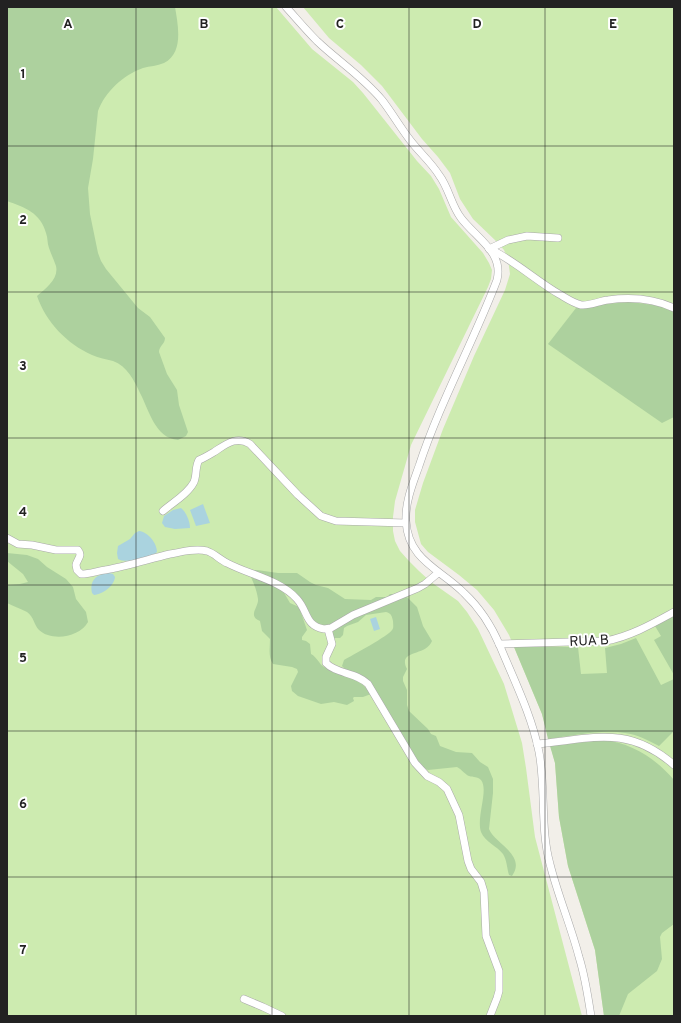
<svg xmlns="http://www.w3.org/2000/svg" width="681" height="1023" viewBox="0 0 681 1023" font-family="Overpass,sans-serif">
  <rect width="100%" height="100%" fill="#f2efe9"/>
  <g fill="#cdebb0">
    <path d="M7 7H276L312 49 353 82 363 93 417 161 431 176 439 189 451 217 483 253 489 263 492 270 491 279 488 287 411 445 395 501 393 517V531L395 541 400 551 409 561 419 571 431 582 458 601 467 612 478 629 504 684 522 743 526 768 535 837 582 1016H7Z"/>
    <path d="M303 7H674V1016H604L595 950 568 866 559 817 555 763 542 714 509 635 494 610 477 590 459 575 428 552 421 544 415 522V510L423 483 443 429 474 356 505 290 510 274 508 259 504 250 497 242 473 219 460 199 450 173 438 157 422 139 382 86 361 65 329 38Z"/>
  </g>
  <g fill="#add19e">
    <path d="M7 7H175C178 25 184 53 164 63 157 66 150 66 143 68 123 75 105 92 98 111L93 159 88 188 90 214 98 253 101 261 106 269 138 308 150 317 165 338C165 344 159 346 159 352L167 374 177 390 179 405 188 432 186 436 178 440C155 438 149 410 140 393 134 380 127 366 113 361 106 359 99 358 92 355 67 344 46 322 37 296 46 288 59 279 56 266 54 260 51 254 49 248 47 243 48 238 46 233 41 213 24 207 7 201Z"/>
    <path d="M631 302 660 306 674 312V417L662 423 548 344 576 308 605 304Z"/>
    <path d="M7 553 27 555 38 559 47 567 66 579 73 587 76 599 86 612 88 622C80 637 52 642 39 630 34 625 34 617 27 612 21 609 13 606 7 603V585L20 584 28 582 23 574 7 561Z"/>
    <path d="M250 570H257L278 573H297L310 582 316 585 328 588 345 599 371 600 376 597H387L390 594H399L330 627 312 622 304 603Z"/>
    <path d="M251 577 267 582 283 591 290 603 299 607 307 630 302 637V640L306 641 310 644 311 654C317 657 319 664 324 667 343 677 358 675 371 694L363 697H354L353 698 354 701 347 705 334 702 321 704 298 696 292 691 291 686 298 672 297 669 292 667 273 664C268 657 270 648 270 639L262 631 260 621C247 616 259 607 258 599 257 591 254 584 251 577Z"/>
    <path d="M405 595 417 607 423 626 432 641C426 657 397 649 407 669L403 677V681L407 690V705L409 711 428 729 431 734 436 736 440 746 456 752 472 753 480 762 488 767 493 779V793L489 829C494 843 527 855 512 876L509 875C507 869 507 860 503 854 497 846 485 842 481 832 476 817 489 790 481 780 477 776 474 778 469 776 466 775 461 769 457 767L428 770 419 765 376 693 344 668 342 666 344 660C351 656 390 635 392 630 394 628 393 624 393 621 392 616 391 613 386 612L366 615 358 622 347 626 344 628 343 635 340 638H334L330 630 350 619Z"/>
    <path d="M674 615V675L654 640 661 636 655 626Z"/>
    <path d="M636 638 661 685 674 679V731L659 746C649 741 637 734 625 733 600 729 573 736 548 739L542 714 514 647H578L581 674 607 673 605 648 621 644Z"/>
    <path d="M603 740C632 743 655 758 674 780V924L662 933 660 937 662 959 657 971 628 994 619 1016H604L595 950 568 866 559 817 555 763 550 746Z"/>
  </g>
  <g fill="#aad3df">
    <path d="M203 504 210 523 196 526 190 510Z"/>
    <path d="M181 508C186 512 190 521 190 528L175 529 165 527 162 523 164 516 173 510Z"/>
    <path d="M139 531C148 532 157 543 157 552 151 558 125 564 118 559L117 553 118 546 130 539 135 533Z"/>
    <path d="M109 573 113 574 115 577C114 586 103 594 94 595L92 593C89 580 97 574 109 573Z"/>
    <path d="M376 617 380 629 374 631 370 619Z"/>
  </g>
  <g fill="none" stroke-linecap="round" stroke-linejoin="round">
    <g stroke="#a9a9a9" stroke-width="8">
      <g id="minor">
        <path d="M286 7C296 18 306 30 317 41 338 61 363 77 382 100 392 113 400 127 410 140 419 152 431 162 439 175 449 188 451 205 461 218 476 238 504 252 497 280 473 343 440 402 419 466 413 483 405 502 406 521 408 560 440 569 464 593 479 607 492 627 500 646 514 680 532 716 539 752 546 789 540 828 550 864 558 896 571 926 579 957 585 976 588 996 591 1016"/>
        <path d="M489 249 508 240 527 236 558 238"/>
        <path d="M490 249C515 261 535 280 559 294 566 298 573 303 581 305 590 306 599 301 608 300 630 297 654 299 674 308"/>
        <path d="M163 511C172 503 188 494 194 482 197 475 195 466 199 460 204 458 209 455 214 452 225 445 236 435 250 444L298 495 321 516 336 521 406 523"/>
        <path d="M7 538 18 544 32 545 56 550H78C83 556 77 559 76 565L77 570 81 574C90 574 97 571 105 570 127 566 149 559 170 554 182 552 195 548 207 551 214 553 220 560 227 563 250 575 280 580 297 599 308 611 305 626 324 629L331 628 353 615 418 588 425 584 438 573"/>
        <path d="M328 629 332 644 326 657V663C336 674 356 672 368 684L415 763 427 776 439 782 447 789 459 815 468 861 471 869 481 882 484 892 486 936 499 971V991L497 998 490 1016"/>
        <path d="M499 644 606 641C631 636 652 624 674 612"/>
        <path d="M537 744C592 739 627 724 674 765"/>
        <path d="M244 999 263 1007 282 1016"/>
      </g>
    </g>
    <use href="#minor" stroke="#fff" stroke-width="7"/>
  </g>
  <path fill="none" stroke="#222" stroke-width="1" stroke-opacity="0.55" d="M136 7V1016M272 7V1016M409 7V1016M545 7V1016M7 146H674M7 292H674M7 438H674M7 585H674M7 731H674M7 877H674"/>
  <g text-anchor="middle" stroke-width="4" stroke-linejoin="round" paint-order="stroke">
    <g font-size="14" fill="#222" stroke="#fff">
      <text transform="translate(589 640) rotate(-3)" y="5">RUA B</text>
    </g>
  </g>
  <g font-size="13" text-anchor="middle" font-weight="bold" fill="#222" stroke="#fff" stroke-width="4" stroke-linejoin="round" paint-order="stroke">
    <text x="68" y="28">A</text>
    <text x="204" y="28">B</text>
    <text x="340" y="28">C</text>
    <text x="477" y="28">D</text>
    <text x="613" y="28">E</text>
    <text x="23" y="78">1</text>
    <text x="23" y="224">2</text>
    <text x="23" y="370">3</text>
    <text x="23" y="516">4</text>
    <text x="23" y="662">5</text>
    <text x="23" y="808">6</text>
    <text x="23" y="954">7</text>
  </g>
  <rect width="681" height="1023" fill="none" stroke="#222222" stroke-width="16"/>
</svg>
